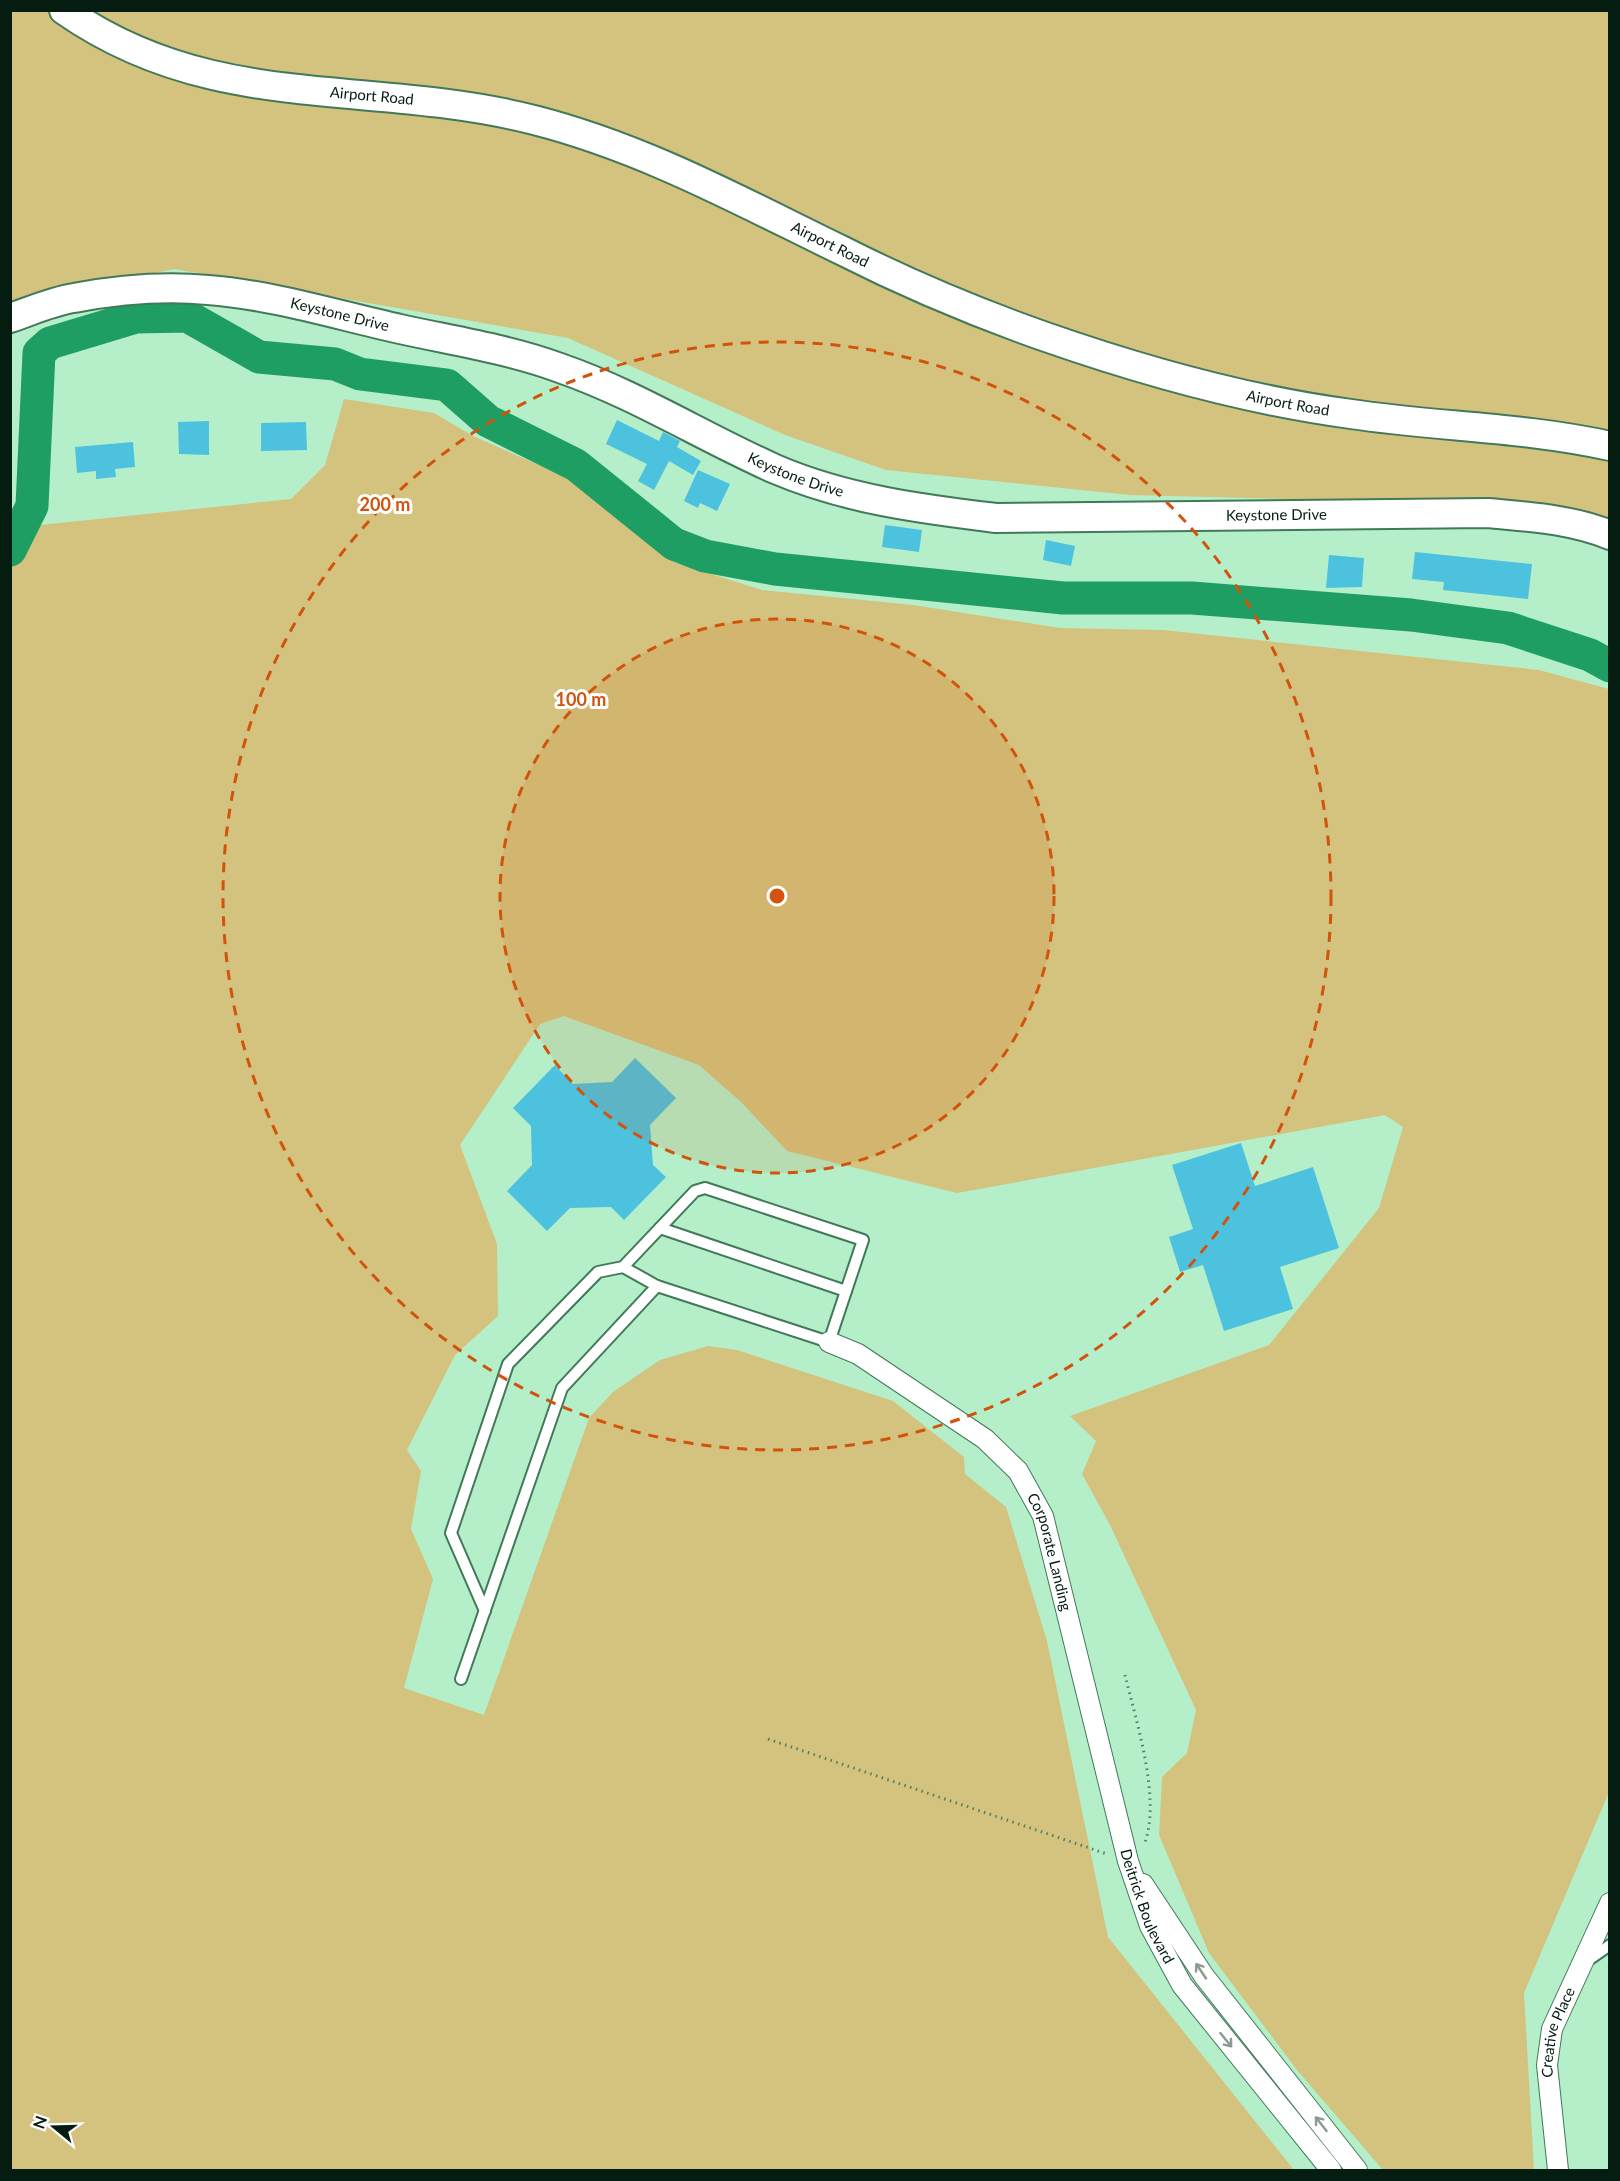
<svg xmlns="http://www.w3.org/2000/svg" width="1620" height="2181" viewBox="0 0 1620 2181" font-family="Lato,sans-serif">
  <rect width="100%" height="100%" fill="#b4efca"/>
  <g fill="#d3c37e">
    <path d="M11 11H1609V527L1487 504 1130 495 886 470 785 435 568 338 174 269 11 302Z"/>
    <path d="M344 399 434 413 473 436 602 493 673 562 762 590 913 605 1060 628 1163 630 1539 670 1609 689V1792L1524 1993 1534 2170H1383L1297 2070 1209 1953 1159 1835 1162 1777 1187 1753 1196 1710 1110 1525 1082 1474 1096 1441 1070 1416 1269 1345 1379 1208 1403 1127 1385 1115 957 1193 787 1151 741 1102 699 1065 564 1016 540 1024 460 1145 497 1244 498 1316 455 1355 407 1450 421 1471 411 1529 433 1579 404 1688 484 1715 589 1418 613 1392 660 1360 708 1346 737 1350 893 1401 964 1457 965 1474 1006 1507 1047 1641 1108 1937 1294 2170H11V528L291 499 325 465Z"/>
  </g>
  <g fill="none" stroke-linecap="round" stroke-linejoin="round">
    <path stroke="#1f9e63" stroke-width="33" d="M10 550 32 506 39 353 50 343 136 317 187 316 259 357 335 364 360 374 447 385 488 421 576 465 674 544 705 556 775 569 1063 598H1192L1411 615 1508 628 1590 655 1610 666"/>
  </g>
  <g fill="#4dc2de">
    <path d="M617 420 659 441 663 432 680 441 677 447 701 461 693 475 669 461 654 490 638 481 647 464 606 444Z"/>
    <path d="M209 421V455L179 454 178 422Z"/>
    <path d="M306 422 307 450 261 451V423Z"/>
    <path d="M133 442 135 467 115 469 116 477 96 479V471L77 473 75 447Z"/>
    <path d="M698 470 730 484 717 511 700 503 698 508 684 501Z"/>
    <path d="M885 525 922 530 919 552 882 547Z"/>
    <path d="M1046 540 1075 546 1071 566 1043 560Z"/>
    <path d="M1415 552 1532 564 1528 599 1443 590 1444 582 1412 579Z"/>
    <path d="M1329 555 1364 558 1362 587 1326 588Z"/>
    <path d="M635 1058 676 1098 650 1125 653 1165 666 1177 624 1220 611 1207 570 1208 547 1231 507 1191 532 1165 531 1126 513 1108 555 1065 573 1084 612 1082Z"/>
    <path d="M1241 1143 1255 1186 1313 1167 1339 1248 1280 1267 1293 1309 1224 1331 1203 1265 1180 1272 1169 1237 1193 1229 1172 1165Z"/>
  </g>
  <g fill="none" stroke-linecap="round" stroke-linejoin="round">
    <g stroke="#427959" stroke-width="14">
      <g id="lane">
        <path d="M660 1228 846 1291"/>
        <path d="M485 1611 451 1533 508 1364 598 1272 623 1267 695 1191 705 1188 863 1240 829 1342 657 1286 623 1267"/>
        <path d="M461 1679 562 1388 657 1286"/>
        <path d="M1587 1961 1610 1945"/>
      </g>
    </g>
    <g stroke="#427959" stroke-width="22">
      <g id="street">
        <path id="s1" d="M829 1342 858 1354 985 1439 1018 1471 1043 1516 1128 1861 1150 1926 1182 1985 1331 2170"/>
        <path d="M1143 1884 1204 1976 1357 2170"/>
        <path id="s2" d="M1558 2170 1547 2065 1552 2029 1610 1903"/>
      </g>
    </g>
    <g stroke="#427959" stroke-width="32">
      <g id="secondary">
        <path id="s3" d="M64 10C214 115 370 78 534 120 644 148 740 201 841 250 906 283 975 312 1043 336 1143 371 1246 400 1351 414 1437 427 1525 427 1610 446"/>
        <path id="s4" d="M10 318C31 311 53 301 74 298 117 290 165 286 208 290 273 295 337 315 400 329 454 341 508 349 560 368 635 394 703 437 775 469 845 499 921 509 996 518L1488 513C1529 517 1571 519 1610 535"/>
      </g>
    </g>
    <g stroke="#557d65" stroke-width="3" stroke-dasharray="1.5 4.5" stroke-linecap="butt">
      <path d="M1125 1675C1136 1721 1162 1800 1144 1845"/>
      <path d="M768 1739 1107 1854"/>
    </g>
    <use href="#lane" stroke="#fff" stroke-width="10"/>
    <use href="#street" stroke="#fff" stroke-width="20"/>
    <use href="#secondary" stroke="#fff" stroke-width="28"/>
  </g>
  <defs><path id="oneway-shaft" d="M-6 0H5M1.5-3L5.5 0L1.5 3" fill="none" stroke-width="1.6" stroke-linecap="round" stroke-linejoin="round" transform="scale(1.5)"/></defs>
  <g stroke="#8e9993">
    <use href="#oneway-shaft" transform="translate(1201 1971) rotate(-124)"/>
    <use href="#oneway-shaft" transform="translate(1226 2040) rotate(51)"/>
    <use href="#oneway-shaft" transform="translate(1321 2124) rotate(-128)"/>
  </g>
  <circle cx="777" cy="896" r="277" fill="#d1530c" fill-opacity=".12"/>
  <g fill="none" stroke="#d1530c" stroke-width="3" stroke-dasharray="10 8">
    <circle cx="777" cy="896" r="277"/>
    <circle cx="777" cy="896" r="554"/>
  </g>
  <g text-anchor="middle" stroke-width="6" stroke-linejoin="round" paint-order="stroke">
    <g font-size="15" fill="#051c10" stroke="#fff">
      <text dy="5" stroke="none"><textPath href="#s3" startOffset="324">Airport Road</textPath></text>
      <text dy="5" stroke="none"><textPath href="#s3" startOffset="810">Airport Road</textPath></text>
      <text dy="5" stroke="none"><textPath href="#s4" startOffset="336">Keystone Drive</textPath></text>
      <text dy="5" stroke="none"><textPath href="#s3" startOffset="1296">Airport Road</textPath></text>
      <text dy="5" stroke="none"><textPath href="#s4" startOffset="822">Keystone Drive</textPath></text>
      <text dy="5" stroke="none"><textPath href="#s4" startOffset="1308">Keystone Drive</textPath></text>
      <text dy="5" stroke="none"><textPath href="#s1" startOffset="318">Corporate Landing</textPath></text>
      <text dy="5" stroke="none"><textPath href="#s1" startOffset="686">Deitrick Boulevard</textPath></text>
      <text dy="5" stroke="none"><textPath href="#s2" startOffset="140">Creative Place</textPath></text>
    </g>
  </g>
  <circle cx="777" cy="896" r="9" fill="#d1530c" stroke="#fff" stroke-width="3"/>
  <g font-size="18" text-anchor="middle" font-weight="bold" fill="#d1530c" stroke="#fff" stroke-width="6" stroke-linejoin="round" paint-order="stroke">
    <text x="385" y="511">200 m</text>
    <text x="581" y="706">100 m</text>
  </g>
  <rect width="1620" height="2181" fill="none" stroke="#051c10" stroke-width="24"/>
  <g transform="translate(54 2127) rotate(289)" stroke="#ffffff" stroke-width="4.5" paint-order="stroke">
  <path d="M0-4.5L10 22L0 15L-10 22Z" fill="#051c10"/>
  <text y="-9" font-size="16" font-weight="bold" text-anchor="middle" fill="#051c10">N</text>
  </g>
</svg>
